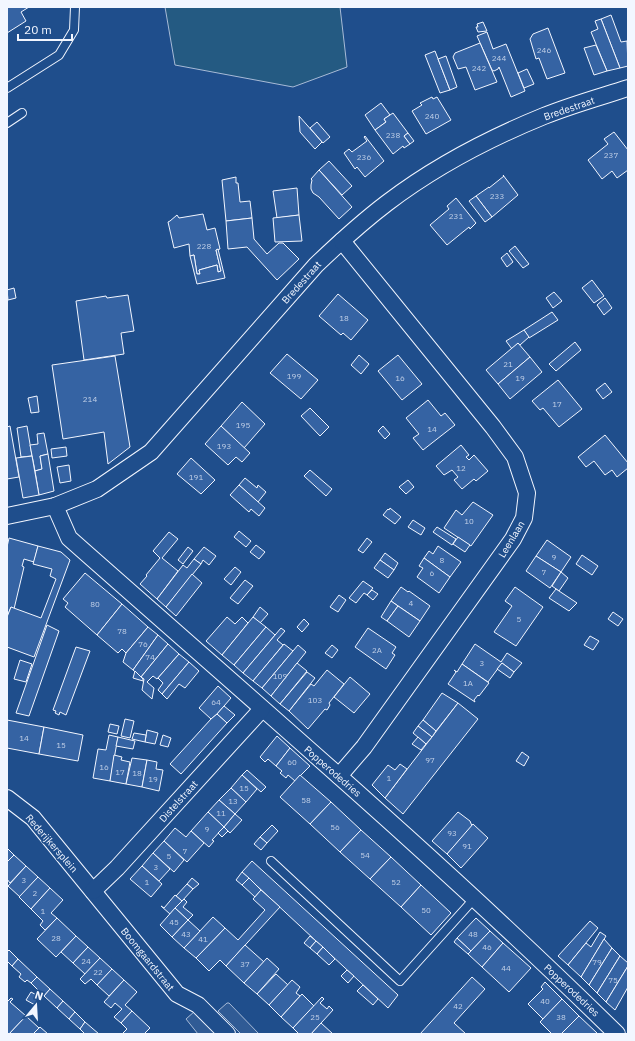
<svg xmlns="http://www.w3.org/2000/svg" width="635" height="1041" viewBox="0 0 635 1041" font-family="'IBM Plex Sans',sans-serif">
  <rect width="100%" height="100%" fill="#1f4e8c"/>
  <path fill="#245a82" stroke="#a8bbd7" d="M165 7H340L347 67 293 87 175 65Z"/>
  <g fill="#305b95" stroke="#a8bbd7">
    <path d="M227 1003H229L259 1034H241L218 1011Z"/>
    <path d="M195 1011 203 1020 216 1034H198L186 1019Z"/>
  </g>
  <g fill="#3563a3" stroke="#f2f6ff">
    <path d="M7 7H29L21 12 26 21 7 33Z"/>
    <path d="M611 15 621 42 627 41 628 66 620 68 601 19Z"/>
    <path d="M601 19 620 68 607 71 591 32 598 29 595 21Z"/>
    <path d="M483 22 487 31 478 32 476 27H478L477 24Z"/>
    <path d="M548 28 565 73 547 79 539 58 536 59 530 39 533 34Z"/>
    <path d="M487 32 493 49 506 44 525 91 511 97 499 67 498 69 494 71 492 70 477 36Z"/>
    <path d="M480 43 497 82 475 90 466 67 458 69 453 57 455 53Z"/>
    <path d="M596 45 607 71 594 75 584 48Z"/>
    <path d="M435 51 450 90 440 93 425 55Z"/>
    <path d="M446 56 457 87 450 90 438 59Z"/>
    <path d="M527 69 534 84 524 88 518 73Z"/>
    <path d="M432 97 433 99 437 97 451 120 426 134 412 111 422 105 420 103Z"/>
    <path d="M381 103 390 115 384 119 386 122 375 130 365 115Z"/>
    <path d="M393 113 408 133 404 136 410 144 404 148 403 146 393 154 375 130 386 122 384 119Z"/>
    <path d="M299 116 322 142 315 149 300 132Z"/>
    <path d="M317 122 330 137 323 143 310 128Z"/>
    <path d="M614 132 628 150V170L617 178 612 171 602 179 588 160 608 144 604 139Z"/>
    <path d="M408 133 414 141 410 144 404 136Z"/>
    <path d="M365 136 384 161 365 177 357 167 355 169 344 153 349 149 352 152 367 141 364 137Z"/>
    <path d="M329 161 352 186 342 195 319 170Z"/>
    <path d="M319 170 352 207 339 219 319 197 313 193 311 189V185L312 180 311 179Z"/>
    <path d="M503 175 518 195 492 217 476 196 489 187V188L504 176Z"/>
    <path d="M236 177V183H238L240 202 250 201 252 218 226 221 222 180Z"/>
    <path d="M297 188 299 215 277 218 273 191Z"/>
    <path d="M476 196 492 217 485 222 469 201Z"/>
    <path d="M456 198 476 223 470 229 469 227 447 245 430 225 449 209 447 206Z"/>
    <path d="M203 214 207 230 215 228 220 249 216 250 221 271 218 272 217 265 199 270 200 274H197L194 255 190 256 189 244 174 248 168 222 170 221 177 215 179 218Z"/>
    <path d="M299 215 302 241 275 242 273 218Z"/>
    <path d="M252 218 254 239 267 254 279 243H283L299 259 277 280 247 247 228 249 226 221Z"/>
    <path d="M515 246 529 264 523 268 509 251Z"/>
    <path d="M218 249 225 278 197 284 190 256 194 255 197 274H200L199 270 217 265 218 272 221 271 216 250Z"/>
    <path d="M507 253 513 262 507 267 501 258Z"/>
    <path d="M592 280 604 296 594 303 582 288Z"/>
    <path d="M14 288 16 298 8 300 7 290Z"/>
    <path d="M554 292 562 301 553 308 546 298Z"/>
    <path d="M338 294 368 320 351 340 343 333 341 335 319 316Z"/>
    <path d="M128 295 134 331 121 333 124 354 84 360 76 301 106 296 107 298Z"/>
    <path d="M605 298 612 308 604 315 597 305Z"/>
    <path d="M552 312 558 320 529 338 524 330Z"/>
    <path d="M524 330 529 337 520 345 518 343 512 349 506 341Z"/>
    <path d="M575 342 581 350 556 371 549 364Z"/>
    <path d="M518 343 530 357 498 384 486 370Z"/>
    <path d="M287 354 318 380 301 399 270 373Z"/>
    <path d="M359 355 369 364 361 374 351 365Z"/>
    <path d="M398 355 422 384 402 400 378 371Z"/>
    <path d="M115 356 130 447 108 464 104 432 63 439 52 365Z"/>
    <path d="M530 357 542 372 510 399 498 384Z"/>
    <path d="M558 380 582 409 559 427 543 408 540 410 532 401Z"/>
    <path d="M605 383 612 392 603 399 596 390Z"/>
    <path d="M37 396 39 412 31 413 28 398Z"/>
    <path d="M428 400 441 416 445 413 455 425 423 450 413 438 419 434 406 418Z"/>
    <path d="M242 402 265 424 244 448 221 426Z"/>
    <path d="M310 408 329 427 320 436 301 416Z"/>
    <path d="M10 426 19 477 7 479V427Z"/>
    <path d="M27 426 32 456 21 457 17 428Z"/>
    <path d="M221 426 250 453 242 462 236 457 228 465 205 444Z"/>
    <path d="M383 426 390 434 385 439 378 431Z"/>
    <path d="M44 433 48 454 40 456 42 469 35 471 30 445 38 444 37 434Z"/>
    <path d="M605 435 628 463V468L617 477 612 470 605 475 594 461 586 467 578 457Z"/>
    <path d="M461 445 469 455 466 457 469 460 474 455 488 471 476 481 474 479 462 489 454 480 458 477 452 470 444 475 436 466Z"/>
    <path d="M66 447 67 456 52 458 51 449Z"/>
    <path d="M48 454 54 491 39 495 35 471 42 469 40 456Z"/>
    <path d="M32 456 39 495 23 498 16 458Z"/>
    <path d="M191 458 215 480 201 494 177 474Z"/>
    <path d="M69 465 71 481 60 483 57 467Z"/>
    <path d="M310 470 332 489 326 496 304 476Z"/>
    <path d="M245 478 257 488 258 485 266 492 258 502 239 485Z"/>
    <path d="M408 480 414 487 406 494 399 487Z"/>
    <path d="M239 485 265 508 259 516 251 509 249 512 230 495Z"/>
    <path d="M473 502 493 515 471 546 444 528 456 510 462 515Z"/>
    <path d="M390 508 401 517 395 524 383 515 388 509 389 510Z"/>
    <path d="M413 520 425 528 421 535 408 527Z"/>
    <path d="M437 527 456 539 452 545 433 532Z"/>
    <path d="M239 531 251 541 246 547 234 537Z"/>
    <path d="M169 532 178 539 162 558 178 571 157 599 140 584 147 576 146 575 160 558 153 551Z"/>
    <path d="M458 537 470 545 465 552 453 544Z"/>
    <path d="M9 538 38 546 34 562 24 559 22 566 24 567 14 609 11 607 7 617V547Z"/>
    <path d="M367 538 372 542 363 553 358 550Z"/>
    <path d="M547 540 571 557 561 572 536 556Z"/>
    <path d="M256 545 265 552 259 559 250 552Z"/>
    <path d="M38 546 61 552 70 560 34 657 7 647V617L11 607 41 618 56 579 50 576 52 569 33 564Z"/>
    <path d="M438 546 461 562 450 577 424 558 429 551 433 554Z"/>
    <path d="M188 547 193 551 183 564 178 560Z"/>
    <path d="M204 547 216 556 209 565 203 560 201 564 194 559Z"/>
    <path d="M385 553 398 563 394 570 380 560Z"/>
    <path d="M582 555 598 566 592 575 576 564Z"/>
    <path d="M536 556 561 572 550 588 526 571Z"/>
    <path d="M424 558 450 577 439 593 417 577 423 568 419 566Z"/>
    <path d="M194 559 201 564 166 607 157 599 183 565 187 568Z"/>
    <path d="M380 560 394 570 388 578 374 568Z"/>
    <path d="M235 567 241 572 231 585 224 579Z"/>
    <path d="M561 572 568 578 559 591 552 586Z"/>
    <path d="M85 573 122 604 97 635 65 607 68 603 63 599Z"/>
    <path d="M192 574 202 583 176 616 166 607Z"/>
    <path d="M245 580 253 586 238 604 230 598Z"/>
    <path d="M363 581 373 588 367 595 364 593 356 603 349 598Z"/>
    <path d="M401 587 408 592 409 591 430 606 420 621 391 601Z"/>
    <path d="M515 587 543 607 516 646 494 632 512 606 505 601Z"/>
    <path d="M556 589 577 603 569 611 549 598Z"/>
    <path d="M372 590 378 594 373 600 367 595Z"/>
    <path d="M339 595 346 600 338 612 330 607Z"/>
    <path d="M391 601 398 606 387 621 381 617Z"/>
    <path d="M122 604 148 627 126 653 122 649 118 653 97 635Z"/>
    <path d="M398 606 420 621 409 637 387 621Z"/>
    <path d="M260 607 268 614 260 623 253 617Z"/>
    <path d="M613 612 623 619 618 626 608 619Z"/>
    <path d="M227 617 235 624 242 617 248 623 222 655 206 641Z"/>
    <path d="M253 617 266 627 234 665 222 655Z"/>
    <path d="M304 619 309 624 302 632 297 627Z"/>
    <path d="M47 625 59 631 29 716 16 713Z"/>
    <path d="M148 627 158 635 133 670 123 662 126 653Z"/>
    <path d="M266 627 275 635 243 673 234 665Z"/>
    <path d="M281 628 285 631 277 640 283 645 253 681 243 673Z"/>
    <path d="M368 628 396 647 392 653 395 655 386 669 355 647Z"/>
    <path d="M158 635 168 644 141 677 133 670Z"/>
    <path d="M590 636 599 641 593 650 584 645Z"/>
    <path d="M168 644 179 654 157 679 153 676 147 682 154 688 152 699 142 690 144 679 141 677Z"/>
    <path d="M284 644 293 651 262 688 253 681Z"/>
    <path d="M475 644 501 662 507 653 522 663 514 672 502 663 488 682 462 664Z"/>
    <path d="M298 645 306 652 271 696 262 688Z"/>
    <path d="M332 645 338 650 332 658 325 653Z"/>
    <path d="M76 647 90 651 66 715 60 712 59 715 55 713 56 711 53 710Z"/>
    <path d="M179 654 189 662 162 694 158 690 163 683 158 678Z"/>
    <path d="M20 660 32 664 26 682 14 679Z"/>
    <path d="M189 662 199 671 185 688 179 684 167 699 162 694Z"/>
    <path d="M297 663 307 671 280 704 271 696Z"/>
    <path d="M502 663 514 672 510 678 497 669Z"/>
    <path d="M462 664 489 683 479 696 478 695 474 700 475 702 448 684 456 672 454 670 457 672Z"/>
    <path d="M327 670 344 684 329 703 330 705 327 710 325 709 308 729 289 711 311 684 314 686Z"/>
    <path d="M135 671 143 679V681L133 678Z"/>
    <path d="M307 672 315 678 289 711 280 704Z"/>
    <path d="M350 677 370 694 354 713 334 697Z"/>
    <path d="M218 686 231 698 217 714 211 719 199 708Z"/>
    <path d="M442 693 458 703 436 731 423 720Z"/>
    <path d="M458 703 478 719 403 814 385 798Z"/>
    <path d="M224 706 235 715 227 723 217 714Z"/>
    <path d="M217 714 227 723 181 774 170 764 211 719Z"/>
    <path d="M125 719 134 721 130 738 121 736Z"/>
    <path d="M7 720 44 727 39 754 7 748Z"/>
    <path d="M423 720 436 731 432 737 418 726Z"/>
    <path d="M110 724 119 726 117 734 108 732Z"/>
    <path d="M418 726 432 737 426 744 413 733Z"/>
    <path d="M44 727 83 735 78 761 39 754Z"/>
    <path d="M147 730 158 733 155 744 145 742Z"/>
    <path d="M134 733 146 735 145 742 132 739Z"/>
    <path d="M109 735 118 737 110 781 93 778 98 749 106 750Z"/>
    <path d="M163 735 171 738 168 747 160 745Z"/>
    <path d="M277 736 290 748 276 766 268 759 265 762 260 757Z"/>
    <path d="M118 737 135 741 133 749 116 746Z"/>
    <path d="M418 737 426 744 421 750 412 744Z"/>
    <path d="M290 748 310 766 295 781 288 775 286 778 280 773 282 771 276 766Z"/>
    <path d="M522 752 529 757 524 766 516 761Z"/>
    <path d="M114 755 122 757 121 760 130 762 126 784 110 781Z"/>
    <path d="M132 758 147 760 142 787 126 784Z"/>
    <path d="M147 760 157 762 156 769 163 770 159 791 142 787Z"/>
    <path d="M400 764 407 769 385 798 372 785 388 765 395 770Z"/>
    <path d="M247 770 266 787 261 792 242 775Z"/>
    <path d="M242 775 257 789 246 802 231 788Z"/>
    <path d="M300 775 331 802 310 824 280 797Z"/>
    <path d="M231 788 246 802 235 814 219 800Z"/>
    <path d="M219 800 235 814 224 827 208 812Z"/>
    <path d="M331 802 361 830 340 852 310 824Z"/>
    <path d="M208 812 224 827 212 840 214 841 209 847 191 831Z"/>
    <path d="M458 812 470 821 472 826 447 854 432 841Z"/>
    <path d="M235 814 242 820 230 833 224 827Z"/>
    <path d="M473 824 488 838 461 868 447 854Z"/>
    <path d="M272 825 278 831 267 843 260 837Z"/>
    <path d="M224 827 228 831 222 837 218 833Z"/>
    <path d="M175 828 186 837 191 831 204 843 187 862 164 841Z"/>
    <path d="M361 830 391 857 370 879 340 852Z"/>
    <path d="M260 837 267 843 261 850 254 844Z"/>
    <path d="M164 841 184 860 174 872 153 853Z"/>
    <path d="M7 848 14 855 7 862Z"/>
    <path d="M153 853 170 869 159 881 142 866Z"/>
    <path d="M14 855 26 866 10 883 7 879V862Z"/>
    <path d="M391 857 421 885 401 907 370 879Z"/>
    <path d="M252 861 398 995 388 1008 242 872Z"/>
    <path d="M26 866 38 877 20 897 8 886Z"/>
    <path d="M142 866 162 884 151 897 130 879Z"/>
    <path d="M242 872 249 878 242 885 236 880Z"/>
    <path d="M38 877 50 888 31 909 19 897Z"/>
    <path d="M192 878 199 884 193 889 187 884Z"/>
    <path d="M249 878 261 890 255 897 242 885Z"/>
    <path d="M187 884 193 889 182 901 176 896Z"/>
    <path d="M421 885 451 913 431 935 401 907Z"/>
    <path d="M50 888 63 900 51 913 57 918 45 930 40 925 43 921 31 909Z"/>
    <path d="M261 890 280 907 226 966 220 960 209 971 196 958 225 928 238 940 265 910 253 899Z"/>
    <path d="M175 895 182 901 170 914 161 906 164 908Z"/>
    <path d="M184 899 187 902 183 907 193 915 188 920 175 908Z"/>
    <path d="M175 908 188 920 172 937 160 925Z"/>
    <path d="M213 917 225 928 196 958 184 948Z"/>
    <path d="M57 918 76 936 56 957 37 939Z"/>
    <path d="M476 918 490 931 471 951 457 938Z"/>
    <path d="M188 920 200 931 184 948 172 937Z"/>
    <path d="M590 921 598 928 568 965 558 956Z"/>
    <path d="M490 931 503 943 482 967 468 954Z"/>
    <path d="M600 932 606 936 581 977 568 965 586 943 591 947Z"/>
    <path d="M76 936 88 947 73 963 61 952Z"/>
    <path d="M310 936 316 941 310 948 304 943Z"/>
    <path d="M457 938 471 951 468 954 454 942Z"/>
    <path d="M604 939 612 948 589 985 581 977Z"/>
    <path d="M316 941 323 947 317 954 310 948Z"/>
    <path d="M503 943 531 968 509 992 482 967Z"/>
    <path d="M245 945 264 962 244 983 226 966Z"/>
    <path d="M88 947 100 958 85 974 73 963Z"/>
    <path d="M323 947 335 959 329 965 317 954Z"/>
    <path d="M612 948 620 956 597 993 589 985Z"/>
    <path d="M9 950 18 959 12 966 7 961V952Z"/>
    <path d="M620 956 628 963V966L606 1002 597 993Z"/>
    <path d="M100 958 112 969 97 985 91 979 85 984 80 979Z"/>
    <path d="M267 958 279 969 257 994 244 983Z"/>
    <path d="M18 959 37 977 31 983 27 980 25 982 19 977 21 974 12 966Z"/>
    <path d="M628 966V987L615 1010 606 1002Z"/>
    <path d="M112 969 124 980 109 996 97 985Z"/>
    <path d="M347 970 354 976 348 983 341 976Z"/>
    <path d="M276 974 288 985 269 1005 257 994Z"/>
    <path d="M37 977 50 989 44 996 31 983Z"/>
    <path d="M472 977 485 989 454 1023 466 1034H420Z"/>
    <path d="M124 980 137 992 125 1005 132 1011 121 1023 114 1017 122 1009 115 1003 111 1008 104 1002Z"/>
    <path d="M292 980 300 987 296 993 300 996 281 1017 269 1005Z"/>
    <path d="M545 982 562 999 543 1019 528 1004 543 989 541 987Z"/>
    <path d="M363 985 378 999 373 1005 357 991Z"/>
    <path d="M50 989 63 1001 57 1008 44 996Z"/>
    <path d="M31 992 40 997 35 1005 26 1000Z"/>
    <path d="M302 994 314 1006 293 1028 281 1017Z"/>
    <path d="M322 997 324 999 320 1003 327 1009 329 1006 333 1010 311 1034H299L293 1028Z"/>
    <path d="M11 998 13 999 10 1002 26 1016 9 1034H7V1002Z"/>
    <path d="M562 999 579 1016 561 1034H552L540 1022Z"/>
    <path d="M63 1001 75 1012 69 1019 57 1008Z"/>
    <path d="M132 1011 150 1028 144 1034H122L127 1029 121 1023Z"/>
    <path d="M75 1012 85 1022 80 1029 69 1019Z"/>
    <path d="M26 1016 39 1028 33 1034H9Z"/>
    <path d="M579 1016 597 1033 595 1034H561Z"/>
    <path d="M85 1022 99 1034H85L80 1029Z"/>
    <path d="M321 1023 333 1034H311Z"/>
    <path d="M40 1027 48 1034H33Z"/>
  </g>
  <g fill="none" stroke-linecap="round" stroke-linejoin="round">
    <g stroke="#f2f6ff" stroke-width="10">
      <g id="service">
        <path d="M7 88 59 55 74 30 75 7"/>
        <path d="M7 123 22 113"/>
        <path d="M271 861 400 981 474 899"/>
      </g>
    </g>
    <g stroke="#f2f6ff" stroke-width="18">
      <g id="minor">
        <path d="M55 506 69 538C253 701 441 861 617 1034"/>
        <path d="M7 516 55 506 97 489 151 452 316 265C339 243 362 222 387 203 433 168 490 138 544 116 571 105 600 97 628 88"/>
        <path d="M339 776 364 747 513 539 524 518 527 493 515 457 493 427 342 241"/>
        <path d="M7 798 33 818 177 994 198 1005 227 1034"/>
        <path d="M93 891 117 868 262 709"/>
      </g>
    </g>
    <use href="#service" stroke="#1f4e8c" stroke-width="8"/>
    <use href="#minor" stroke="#1f4e8c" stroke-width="16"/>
  </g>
  <g text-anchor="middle" stroke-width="3" stroke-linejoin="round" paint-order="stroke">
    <g font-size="8" fill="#c3d1e8">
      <text x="544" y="53">246</text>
      <text x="499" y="61">244</text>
      <text x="479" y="71">242</text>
      <text x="432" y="119">240</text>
      <text x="393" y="138">238</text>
      <text x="611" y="158">237</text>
      <text x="364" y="160">236</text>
      <text x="497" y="199">233</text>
      <text x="456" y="219">231</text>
      <text x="204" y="249">228</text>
      <text x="344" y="321">18</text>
      <text x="508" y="367">21</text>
      <text x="294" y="379">199</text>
      <text x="400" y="381">16</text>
      <text x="520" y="381">19</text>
      <text x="90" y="402">214</text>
      <text x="557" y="407">17</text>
      <text x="243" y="428">195</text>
      <text x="432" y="432">14</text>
      <text x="224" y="449">193</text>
      <text x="461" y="471">12</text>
      <text x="196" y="480">191</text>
      <text x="469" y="524">10</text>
      <text x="554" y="560">9</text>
      <text x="442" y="563">8</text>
      <text x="544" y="575">7</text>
      <text x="432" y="576">6</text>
      <text x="411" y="606">4</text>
      <text x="95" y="607">80</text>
      <text x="519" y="622">5</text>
      <text x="122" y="634">78</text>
      <text x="143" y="647">76</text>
      <text x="377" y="653">2A</text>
      <text x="150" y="660">74</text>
      <text x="482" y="666">3</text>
      <text x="280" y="679">109</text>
      <text x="468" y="686">1A</text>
      <text x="315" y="703">103</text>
      <text x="216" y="705">64</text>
      <text x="24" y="741">14</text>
      <text x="61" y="748">15</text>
      <text x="430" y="763">97</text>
      <text x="292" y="765">60</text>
      <text x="104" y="770">16</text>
      <text x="120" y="775">17</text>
      <text x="137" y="776">18</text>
      <text x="389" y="781">1</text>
      <text x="153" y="782">19</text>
      <text x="244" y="791">15</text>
      <text x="306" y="803">58</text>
      <text x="233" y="804">13</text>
      <text x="221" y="816">11</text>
      <text x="335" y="830">56</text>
      <text x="207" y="832">9</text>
      <text x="452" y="836">93</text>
      <text x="467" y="849">91</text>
      <text x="185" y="854">7</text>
      <text x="365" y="858">54</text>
      <text x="169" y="859">5</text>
      <text x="156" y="870">3</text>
      <text x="24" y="883">3</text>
      <text x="147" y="885">1</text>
      <text x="396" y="885">52</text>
      <text x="35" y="896">2</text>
      <text x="426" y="913">50</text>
      <text x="43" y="914">1</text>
      <text x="174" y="925">45</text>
      <text x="186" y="937">43</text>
      <text x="473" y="937">48</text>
      <text x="56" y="941">28</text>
      <text x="203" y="942">41</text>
      <text x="487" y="950">46</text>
      <text x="86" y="964">24</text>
      <text x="597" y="965">79</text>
      <text x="245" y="967">37</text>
      <text x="506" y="971">44</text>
      <text x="98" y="975">22</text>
      <text x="613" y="983">75</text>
      <text x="545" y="1004">40</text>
      <text x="458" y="1009">42</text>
      <text x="315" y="1020">25</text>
      <text x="561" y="1020">38</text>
    </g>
    <g font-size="10" fill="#f2f6ff" stroke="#1f4e8c">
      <text transform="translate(569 108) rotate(-19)" y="4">Bredestraat</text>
      <text transform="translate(301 282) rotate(-48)" y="4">Bredestraat</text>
      <text transform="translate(511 539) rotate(-59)" y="4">Leenlaan</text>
      <text transform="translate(333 771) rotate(41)" y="4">Popperodedries</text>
      <text transform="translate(178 801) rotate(-48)" y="4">Distelstraat</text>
      <text transform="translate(52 843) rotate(49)" y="4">Rederijkersplein</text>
      <text transform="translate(148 959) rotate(51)" y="4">Boomgaardstraat</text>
      <text transform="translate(572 990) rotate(43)" y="4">Popperodedries</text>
    </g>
  </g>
  <rect width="635" height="1041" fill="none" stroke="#f2f6ff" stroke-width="16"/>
  <g transform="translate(36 1005) rotate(18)" stroke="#1f4e8c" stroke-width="3" paint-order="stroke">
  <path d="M0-3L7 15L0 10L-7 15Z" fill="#f2f6ff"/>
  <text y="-6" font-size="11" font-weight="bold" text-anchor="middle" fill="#f2f6ff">N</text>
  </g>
  <path d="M18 34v6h54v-6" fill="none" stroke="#f2f6ff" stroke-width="2"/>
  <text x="24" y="34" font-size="12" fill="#f2f6ff" stroke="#1f4e8c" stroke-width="3" paint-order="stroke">20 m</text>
</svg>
